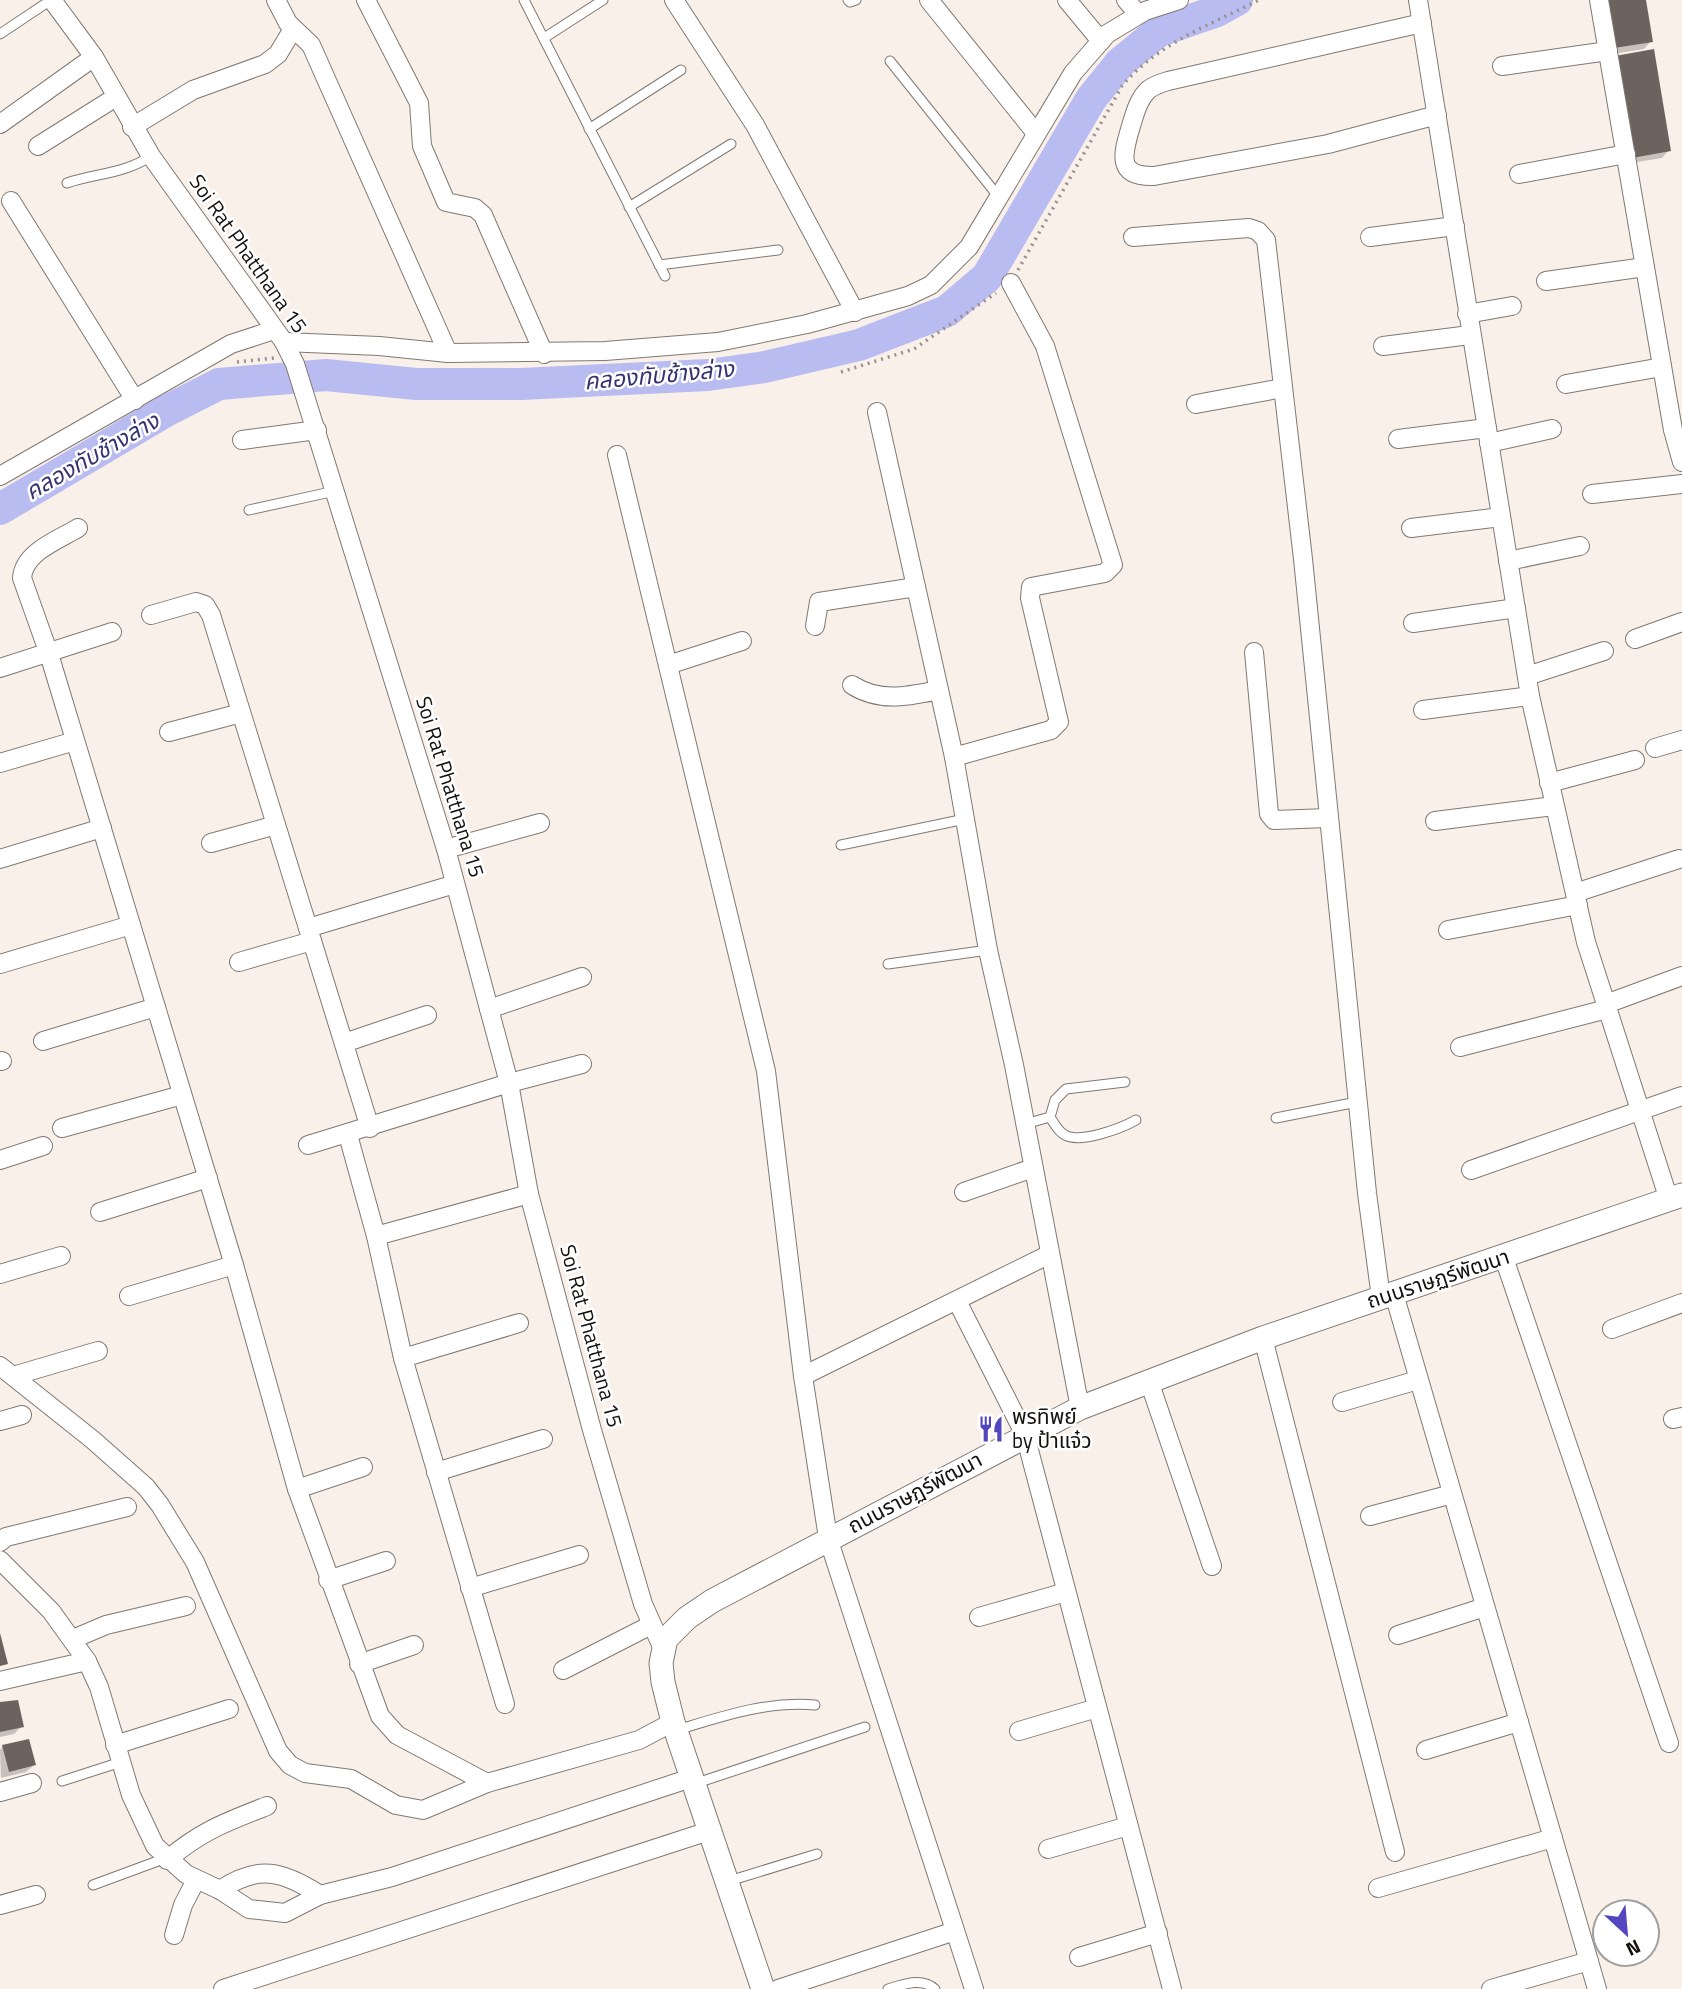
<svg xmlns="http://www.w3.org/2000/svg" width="1682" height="1989" viewBox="0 0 1682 1989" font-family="'Titillium Web','Noto Sans Thai',sans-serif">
  <rect width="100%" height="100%" fill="#faf0ea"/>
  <g fill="#0003">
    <path d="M1645 0 1651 41 1644 49 1607 55Z"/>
    <path d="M1609 65 1669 150 1662 158 1625 164Z"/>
    <path d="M0 1704 22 1726 14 1734 0 1737Z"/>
    <path d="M3 1746 34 1765 26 1772 1 1778 0 1750Z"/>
  </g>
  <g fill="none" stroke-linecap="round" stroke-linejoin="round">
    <path stroke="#b9bcf1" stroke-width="32" d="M0 509 166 411 219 384 326 375 416 384H521L708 375 765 367 859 345 947 311 987 277 1091 99 1120 63 1159 31 1217 11 1237 0"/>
  </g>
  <g fill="#6c635e">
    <path d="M1606 0H1646L1653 42 1614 48Z"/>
    <path d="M1654 49 1671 151 1632 158 1615 56Z"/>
    <path d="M0 1633 8 1664 0 1666Z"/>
    <path d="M18 1700 24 1727 0 1732V1702Z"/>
    <path d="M29 1739 36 1765 9 1772 2 1745Z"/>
  </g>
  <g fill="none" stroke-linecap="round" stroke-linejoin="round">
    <g stroke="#807872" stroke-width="11">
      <g id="service">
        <path d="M524 0 665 276"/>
        <path d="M848 0 850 2 856 0"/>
        <path d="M0 34 51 0"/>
        <path d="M544 38 603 0"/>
        <path d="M890 61 998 196"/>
        <path d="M589 129 681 70"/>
        <path d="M67 183C97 173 124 174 151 156"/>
        <path d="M629 207 731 144"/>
        <path d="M659 265 778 250"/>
        <path d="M249 510 335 491"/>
        <path d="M841 845 965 819"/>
        <path d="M888 964 988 950"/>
        <path d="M1050 1117C1054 1123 1058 1132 1065 1135 1080 1144 1122 1128 1136 1120"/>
        <path d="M1276 1118 1357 1102"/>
        <path d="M1025 1124 1050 1117 1055 1100 1066 1089 1125 1082"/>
        <path d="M677 1730C723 1716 766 1701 815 1705"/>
        <path d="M62 1781 121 1762"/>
        <path d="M694 1784 865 1727"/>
        <path d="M729 1881 817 1854"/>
        <path d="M93 1885 166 1858"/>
        <path d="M888 1989C904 1984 922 1977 935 1989"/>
      </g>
    </g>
    <g stroke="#807872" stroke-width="20">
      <g id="minor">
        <path d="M52 0 94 57 151 156 284 342 295 364 446 849 509 1083 529 1194 592 1430 643 1604 663 1649"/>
        <path d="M276 0 288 23 311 45 448 353"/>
        <path d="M366 0 419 103 422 146 446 202 475 208 483 215 544 354"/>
        <path d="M674 0 755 125 855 312"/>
        <path d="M929 0 1035 132"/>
        <path d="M1067 0 1101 41"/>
        <path d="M1126 0 1138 14"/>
        <path d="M1418 0 1530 696 1586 942 1669 1200"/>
        <path d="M1599 0 1673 430 1682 462"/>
        <path d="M1422 23 1168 81C1161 83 1153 86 1148 90 1138 100 1135 113 1131 126 1123 153 1115 177 1154 176L1328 144 1437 115"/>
        <path d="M1502 66 1608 51"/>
        <path d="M0 124 94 57"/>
        <path d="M132 127 193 90 265 64 278 54 293 29"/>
        <path d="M38 146 116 97"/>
        <path d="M1519 174 1626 154"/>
        <path d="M11 201 135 400"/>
        <path d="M1133 237 1249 228 1258 231 1266 240 1303 559 1367 1193 1381 1298"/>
        <path d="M1370 237 1455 226"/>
        <path d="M1546 281 1645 267"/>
        <path d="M1467 314 1512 306"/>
        <path d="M284 342 379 346 448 353 605 351 718 342 807 324 908 296 931 285 969 247 1073 73 1107 34 1145 11 1179 0"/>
        <path d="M1383 346 1470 335"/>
        <path d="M1566 384 1662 367"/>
        <path d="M1196 404 1283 388"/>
        <path d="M877 412 954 757 988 950 1014 1065 1080 1408"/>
        <path d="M1398 439 1487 428"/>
        <path d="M242 440 317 430"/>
        <path d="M1489 443 1552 429"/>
        <path d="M617 455 766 1071 803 1376 828 1538 974 1989"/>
        <path d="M0 476 231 344 274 330"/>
        <path d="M1592 494 1682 484"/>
        <path d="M78 528C58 540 24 552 22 578L49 654 234 1265 297 1489 380 1716 397 1735 487 1783"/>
        <path d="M1411 528 1501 517"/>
        <path d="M1508 561 1580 546"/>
        <path d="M151 615 196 602 205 605 211 615 370 1128"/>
        <path d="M1413 623 1516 608"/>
        <path d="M815 626 819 602 916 587"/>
        <path d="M1635 639 1682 622"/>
        <path d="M1254 652 1269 814 1274 820 1328 818"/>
        <path d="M668 665 742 641"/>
        <path d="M0 668 112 632"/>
        <path d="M1527 676 1604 651"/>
        <path d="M852 685C880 703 909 696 939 690"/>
        <path d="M1423 710 1530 696"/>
        <path d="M169 732 241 713"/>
        <path d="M1655 748 1682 740"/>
        <path d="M954 757 1051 730 1059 722 1030 598 1031 587 1105 573 1113 565 1045 346 1011 283"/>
        <path d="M0 763 75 741"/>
        <path d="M1549 783 1635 760"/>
        <path d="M1435 821 1554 806"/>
        <path d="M211 843 276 825"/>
        <path d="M446 849 540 823"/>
        <path d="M0 859 102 828"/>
        <path d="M1575 893 1679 859"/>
        <path d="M308 928 455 884"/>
        <path d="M1448 930 1578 905"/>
        <path d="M239 962 312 941"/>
        <path d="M0 964 131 925"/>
        <path d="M1606 1004 1682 976"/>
        <path d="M489 1009 582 977"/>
        <path d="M43 1041 156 1007"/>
        <path d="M344 1043 427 1015"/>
        <path d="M1460 1047 1607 1009"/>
        <path d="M0 1061H2"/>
        <path d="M62 1128 182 1095"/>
        <path d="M348 1135 376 1236 403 1358 505 1704"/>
        <path d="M308 1145 509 1083 582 1064"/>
        <path d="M0 1160 43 1146"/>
        <path d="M1471 1170 1682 1096"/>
        <path d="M964 1192 1033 1168"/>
        <path d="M100 1212 208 1178"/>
        <path d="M376 1236 529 1194"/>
        <path d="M1504 1258 1669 1743"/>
        <path d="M0 1274 61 1256"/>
        <path d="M1394 1294 1597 1989"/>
        <path d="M129 1296 234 1265"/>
        <path d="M957 1301 1025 1435 1172 1989"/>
        <path d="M1612 1329 1682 1303"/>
        <path d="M1263 1338 1395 1852"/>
        <path d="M403 1358 519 1323"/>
        <path d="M0 1366 93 1440 146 1487 160 1505 195 1562 278 1751 290 1765 305 1773 351 1779 396 1805 423 1810 487 1783 639 1740 673 1722"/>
        <path d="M13 1376 98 1351"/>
        <path d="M803 1376 1050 1254"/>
        <path d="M1150 1384 1212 1566"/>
        <path d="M1342 1402 1418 1380"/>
        <path d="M1673 1419 1682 1417"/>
        <path d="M0 1421 22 1415"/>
        <path d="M436 1472 543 1439"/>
        <path d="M297 1489 363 1467"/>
        <path d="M1370 1516 1452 1494"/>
        <path d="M0 1542 6 1537 127 1507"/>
        <path d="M0 1560 51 1611 87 1661 99 1687 131 1795 155 1846 186 1874 220 1890 249 1909 285 1913 320 1895 392 1877 691 1778"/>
        <path d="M328 1580 386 1561"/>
        <path d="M470 1588 579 1555"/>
        <path d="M979 1617 1066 1592"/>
        <path d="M1398 1635 1485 1607"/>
        <path d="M73 1639 106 1625 186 1606"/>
        <path d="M359 1664 414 1645"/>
        <path d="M563 1670 651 1625"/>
        <path d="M0 1681 87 1661"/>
        <path d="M1019 1731 1097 1708"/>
        <path d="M115 1745 229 1709"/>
        <path d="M1426 1750 1519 1722"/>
        <path d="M0 1792 32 1783"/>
        <path d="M1048 1849 1128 1826"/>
        <path d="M167 1860C201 1831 226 1822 267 1806"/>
        <path d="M1378 1888 1553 1838"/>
        <path d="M220 1890C258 1864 283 1871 320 1895"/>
        <path d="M0 1905 36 1895"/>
        <path d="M174 1935 183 1905 196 1880"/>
        <path d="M1079 1957 1158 1933"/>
        <path d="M223 1989 709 1831"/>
        <path d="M778 1989 955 1931"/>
        <path d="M1491 1989 1589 1961"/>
      </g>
    </g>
    <g stroke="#807872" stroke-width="25">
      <path id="tertiary" d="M763 1989 673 1722 663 1682 661 1663 666 1639 687 1618 712 1601 1080 1408 1263 1338 1682 1195"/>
    </g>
    <g stroke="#97908c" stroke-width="3.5" stroke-dasharray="2 5" stroke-linecap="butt">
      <path d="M1018 270 1122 86C1158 43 1210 25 1259 0"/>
      <path d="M237 362 274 358"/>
      <path d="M841 372 914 349 996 293"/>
    </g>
    <use href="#service" stroke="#fff" stroke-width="9"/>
    <use href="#minor" stroke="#fff" stroke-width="18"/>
    <use href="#tertiary" stroke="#fff" stroke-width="23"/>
  </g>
  <defs>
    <g id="restaurant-bare" transform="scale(2.1)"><path d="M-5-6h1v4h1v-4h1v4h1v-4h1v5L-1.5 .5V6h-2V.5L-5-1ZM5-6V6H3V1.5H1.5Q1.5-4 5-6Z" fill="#5346be" stroke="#fff" stroke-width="2.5" paint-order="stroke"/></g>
  </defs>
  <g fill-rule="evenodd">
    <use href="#restaurant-bare" x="991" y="1429"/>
  </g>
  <g text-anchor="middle" stroke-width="5" stroke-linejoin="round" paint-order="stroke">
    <g font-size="21" fill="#13100e" stroke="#fff">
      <text transform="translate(248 254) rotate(55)" y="7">Soi Rat Phatthana 15</text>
      <text transform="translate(450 787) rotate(73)" y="7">Soi Rat Phatthana 15</text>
      <text transform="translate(1438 1279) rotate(-18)" y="7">ถนนราษฏร์พัฒนา</text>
      <text transform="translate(591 1336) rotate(75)" y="7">Soi Rat Phatthana 15</text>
      <text transform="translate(915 1493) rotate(-28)" y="7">ถนนราษฏร์พัฒนา</text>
    </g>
    <g font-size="21" fill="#13100e" stroke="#fff" text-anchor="start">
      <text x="1012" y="1424">พรทิพย์<tspan x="1012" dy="24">by ป้าแจ๋ว</tspan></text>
    </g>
    <g font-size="23" font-style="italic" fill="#353271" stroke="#fff">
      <text transform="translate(659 375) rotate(-5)" y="8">คลองทับช้างล่าง</text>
      <text transform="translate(92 456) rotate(-30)" y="8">คลองทับช้างล่าง</text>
    </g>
  </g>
  <g transform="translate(1626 1933) rotate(154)"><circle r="33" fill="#ffffff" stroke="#a19f9f" stroke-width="2"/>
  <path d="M0-5L12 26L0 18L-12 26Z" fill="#5346be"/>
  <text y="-10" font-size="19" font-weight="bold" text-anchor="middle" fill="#13100e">N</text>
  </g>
</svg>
